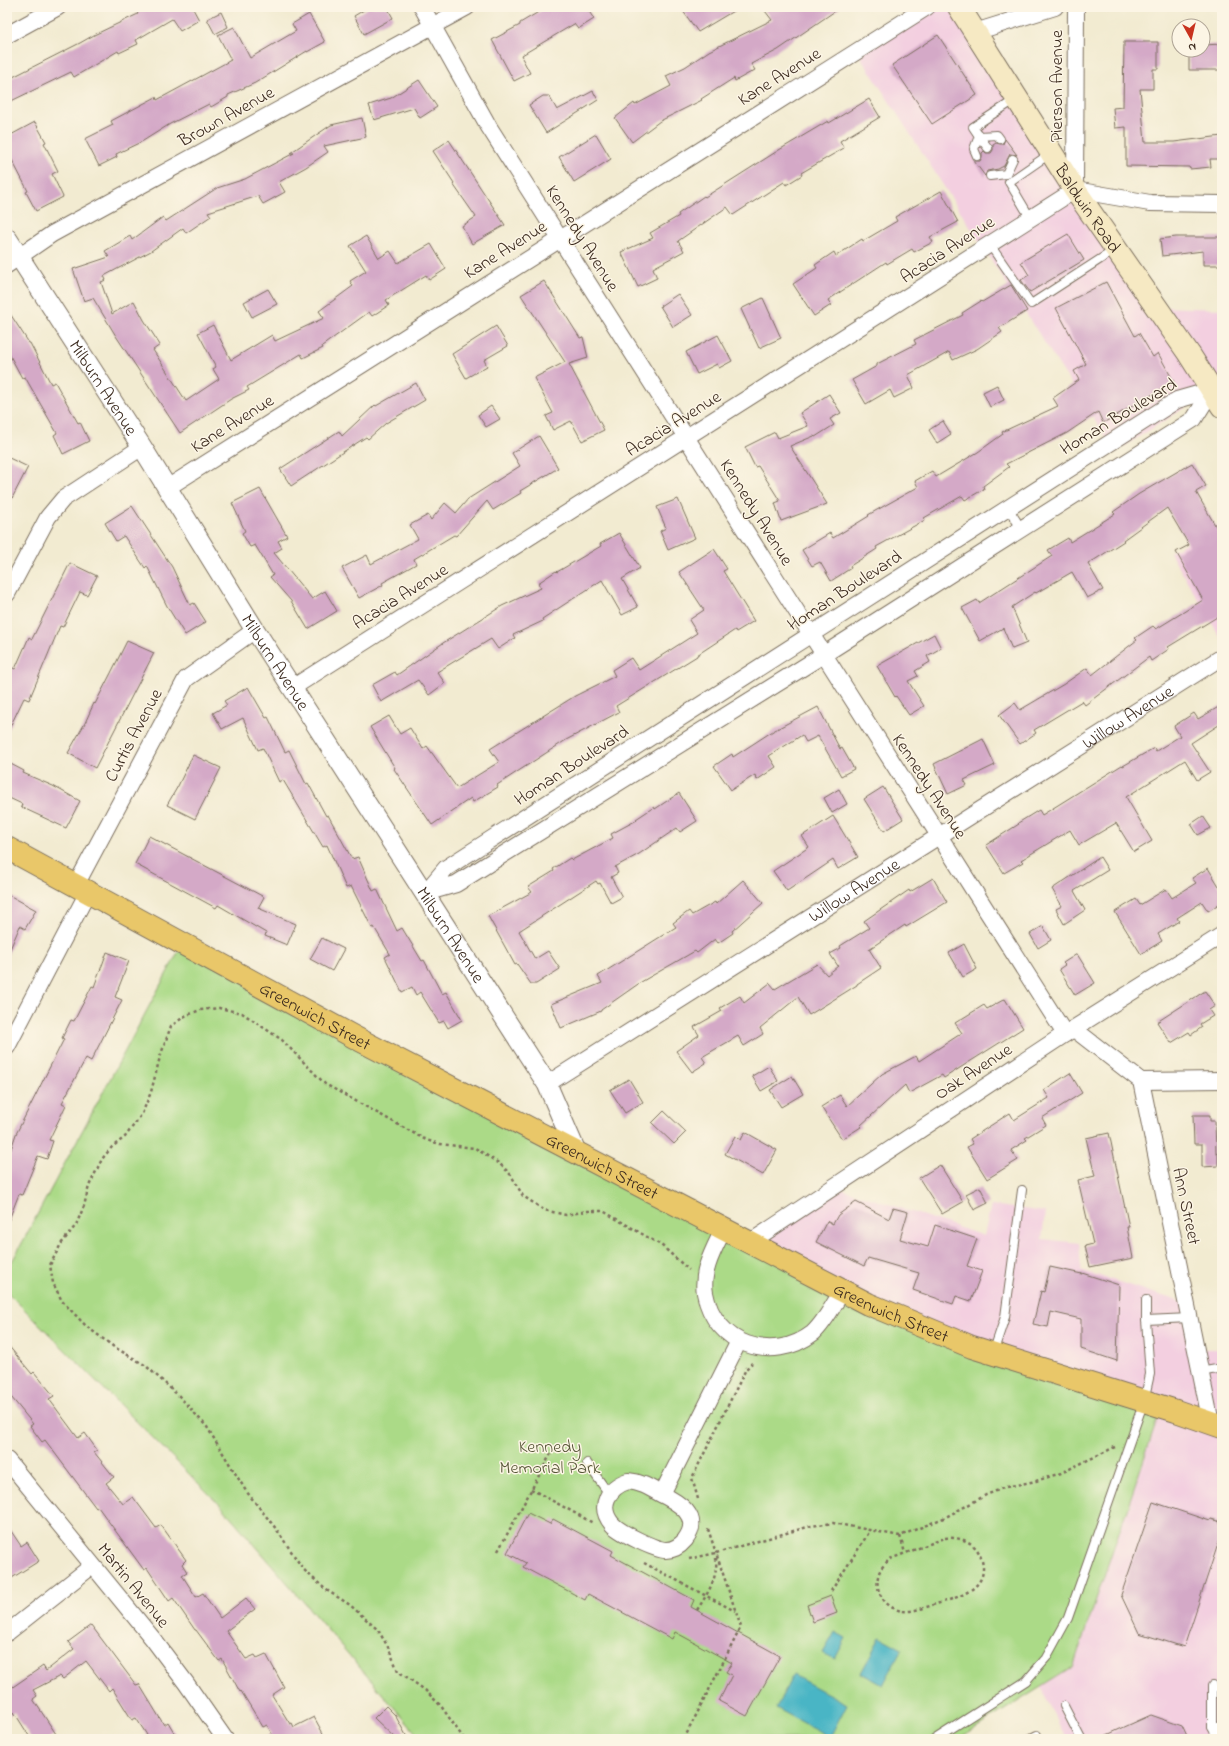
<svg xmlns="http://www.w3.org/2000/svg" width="1229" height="1746" viewBox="0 0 1229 1746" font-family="'Indie Flower',sans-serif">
  <rect width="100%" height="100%" fill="#fcf5e5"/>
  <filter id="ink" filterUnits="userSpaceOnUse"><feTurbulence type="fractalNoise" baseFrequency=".025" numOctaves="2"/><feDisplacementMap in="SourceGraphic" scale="8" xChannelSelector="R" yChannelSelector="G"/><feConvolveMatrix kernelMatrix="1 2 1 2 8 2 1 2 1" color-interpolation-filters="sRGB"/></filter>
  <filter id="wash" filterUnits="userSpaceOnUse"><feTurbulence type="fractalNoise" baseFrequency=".012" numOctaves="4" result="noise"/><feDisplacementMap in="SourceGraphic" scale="16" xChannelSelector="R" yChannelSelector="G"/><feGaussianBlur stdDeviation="0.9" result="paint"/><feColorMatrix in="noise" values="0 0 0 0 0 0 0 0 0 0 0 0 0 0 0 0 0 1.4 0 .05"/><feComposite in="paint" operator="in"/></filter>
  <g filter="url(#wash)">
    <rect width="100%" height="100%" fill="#f2ebd1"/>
    <g fill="#f3cfe0">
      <path d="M932 7H963L1159 307 1222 309V401L1214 389 1115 452 858 53Z"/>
      <path d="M1222 523V640L1170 552Z"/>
      <path d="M831 1185 984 1236 991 1205 1045 1212 1042 1239 1079 1243 1081 1270 1188 1304 1197 1349H1222V1739H1066L1041 1687 1073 1667 972 1347 749 1243Z"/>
    </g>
    <path fill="#abda87" stroke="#738252" d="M183 943 868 1304 1162 1406 1073 1667 958 1739H421L224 1509 7 1292V1271Z"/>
    <g fill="#49b5c5" stroke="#427072">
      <path d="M835 1632 846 1638 835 1659 823 1653Z"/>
      <path d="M880 1637 902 1649 883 1685 861 1673Z"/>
      <path d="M793 1675 847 1704 830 1737 776 1708Z"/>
    </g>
    <g id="blocks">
      <g fill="#d4a9c7">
        <path d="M134 7H192L199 20 180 31 172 19 136 40 138 44 119 53 118 51 74 77 71 72 7 103V80L80 43 94 35 138 14Z"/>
        <path d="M369 7H387L393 18 364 34 354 16Z"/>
        <path d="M547 7H586L594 19 578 29 574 24 522 55 523 57 522 58 530 73 514 81 492 40 520 25V23Z"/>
        <path d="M680 7H740L698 32Z"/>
        <path d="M762 7H841L778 50 751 64 755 70 735 81 734 78 701 99 702 100 660 121 632 142 615 118 634 103 635 105 671 86 666 76 685 67 709 51 772 20Z"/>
        <path d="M221 12 228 27 215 34 207 19Z"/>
        <path d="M309 14 325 42 307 52V51L255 83 228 95V97L211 107 209 104 170 124 143 141 116 154 117 157 99 166 85 139 113 125 111 121 156 97 157 100 231 60 218 35 234 27 250 58 296 31 292 24Z"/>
        <path d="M938 35 977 95 932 124 892 65Z"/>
        <path d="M1124 42H1158V69H1153V89H1140L1145 142H1174L1222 136V159H1210L1211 167 1190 169 1189 167 1126 166V127L1115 128 1113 108 1123 107Z"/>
        <path d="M1222 44V70H1189V50H1203V45Z"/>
        <path d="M419 80 437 107 420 118 414 108 374 120 369 105 391 98Z"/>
        <path d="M593 91 598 100 546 133 529 105 543 96H549L557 110Z"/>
        <path d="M869 99 880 117 840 141 844 148 801 173 802 175 786 185 784 182 733 215 727 207 678 241 684 251 653 268 657 278 638 287 621 252 653 238 650 233 679 216 678 214 704 196 705 197 779 150 828 121 829 123Z"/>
        <path d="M362 118 366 137 324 146 328 152 306 167 279 182 285 192 263 204 258 196 208 212 211 216 186 233 183 228 151 251 104 276 106 280 101 282 112 314 134 301 144 320 160 345 153 350 186 401 219 379 213 369 216 367 198 333 213 325 231 360 272 335 275 341 324 318 319 311 353 286 350 281 366 271 350 246 366 236 379 258 390 251 398 263 431 244 446 269 429 280 426 275 386 300 389 305 372 316 369 312 322 346 323 348 303 358 301 354 247 387 249 390 231 399 180 433 116 336 93 298 84 301 73 269 109 257 105 251 130 236 132 240 163 217 166 221 217 188 245 179 294 153H290L331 125Z"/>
        <path d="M35 122 46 142 44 143 58 171 52 174 63 197 36 211 26 192 28 191 12 160 7 163V137Z"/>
        <path d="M596 134 611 159 574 182 559 157Z"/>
        <path d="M1005 139 1017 155 1010 154 1004 166 998 169 987 171 985 176 974 161H980L982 157V153L984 151 986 153H991L993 150V145L996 143 1000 144H1003Z"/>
        <path d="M449 140 505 225 472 244 462 226 476 217 453 184 454 183 433 151Z"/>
        <path d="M941 191 958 222 930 237 933 242 914 252 912 249 887 264 886 262 828 300 831 305 814 316 793 284 817 268 815 265 834 252 836 256 862 239 863 241 897 221 895 217Z"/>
        <path d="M1068 234 1084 260 1030 292 1021 280 1029 275 1021 262Z"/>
        <path d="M1176 237H1222V265H1203V251L1162 256 1160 239Z"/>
        <path d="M544 281 580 338 583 337 588 358 569 364 604 430 582 441 571 421 553 430 546 416 553 413 534 378 565 362 521 295Z"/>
        <path d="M1106 282 1135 336 1139 333 1153 357 1158 353 1174 382 1103 423 1098 412 1067 433 1006 464 1009 467 983 486 984 489 965 500 962 496 924 518 925 520 876 547 877 549 850 566 851 568 831 581 820 562 812 566 802 550 830 533 833 538 869 516 868 515 918 487 915 481 932 471 936 477 978 452 1003 434 1002 432 1058 406 1053 398 1079 380 1074 371 1086 364 1056 308Z"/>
        <path d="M1011 285 1027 311 999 328 1002 332 977 349 953 360 949 352 908 375 914 388 894 398 890 390 866 404 852 380 877 366V364L916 344 914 340 963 315 962 313 981 301 982 302Z"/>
        <path d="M268 289 277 304 252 317 244 302Z"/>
        <path d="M678 294 692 315 673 327 660 306Z"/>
        <path d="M763 298 781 338 759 348 741 309Z"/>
        <path d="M7 309 29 343H30L51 384 55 382 78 423 80 422 89 441 63 454 54 435 57 433 25 377 22 378 7 350Z"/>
        <path d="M496 326 508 346 484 360 487 366 466 378 452 354Z"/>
        <path d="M718 335 732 361 719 368 717 364 697 374 686 352Z"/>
        <path d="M416 383 425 400 386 423 368 439 366 437 291 486 280 469 339 431 342 436 375 405 376 406Z"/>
        <path d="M997 385 1004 400 990 407 983 392Z"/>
        <path d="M829 394 841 413 830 419 834 425 815 437 814 436 790 446 827 504 781 521 775 503 780 501 758 466 755 467 745 447 775 432 778 438 808 426 800 413Z"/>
        <path d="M491 406 500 419 486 427 478 415Z"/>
        <path d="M943 421 951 434 937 443 929 430Z"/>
        <path d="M539 436 558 468 520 491 521 493 493 510 487 501 456 536 454 535 414 559 416 564 382 583 383 585 359 598 342 568 367 555 371 564 418 539 410 525 428 515 431 520 445 503 456 513 468 499 520 466 512 453Z"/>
        <path d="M7 457 28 467 7 508Z"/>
        <path d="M1192 463 1206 486 1196 492 1222 537V614L1168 647 1169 649 1151 661 1149 657 1085 705 1082 701 1034 730 1036 733 1020 744 999 715 1015 703 1020 710 1064 684 1087 668 1092 675 1137 640 1135 638 1153 626 1156 629 1203 600 1176 552 1189 545 1167 508 1123 540 1124 541 1088 564 1103 590 1087 598 1072 572 1036 593 1035 592 1012 607 1027 643 1012 649 1003 628 980 641 962 608 977 600 979 603 1052 556 1048 550 1068 538 1070 542 1115 514 1113 512 1139 494Z"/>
        <path d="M260 489 287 536 278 541 282 548 274 553 312 599 325 591 337 611 308 629 291 601 270 577 273 575 255 545 250 547 242 533 245 531 232 503Z"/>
        <path d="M678 499 695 538 668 550 660 531 666 528 657 507Z"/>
        <path d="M132 506 172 567 190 605 194 603 206 622 185 635 167 606 147 566 145 568 124 536 116 541 105 523Z"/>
        <path d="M619 533 640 568 622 579 638 607 622 615 602 580 542 619 543 621 513 635 515 638 498 649 491 639 437 672 445 683 429 695 418 680 381 702 372 685 395 672 397 675 443 643 502 606 541 588 538 583 556 571 557 572 601 546 600 544Z"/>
        <path d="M714 549 727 569 723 571 754 621 736 632 735 630 697 655V656L616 706 619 712 566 740 497 785 498 787 473 802 471 798 432 825 394 769 395 768 370 727 389 716 400 734 410 728 423 749 427 746 457 788 499 762 490 749 575 696 615 676 612 670 631 658 639 670 697 633 689 620 704 610 679 572Z"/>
        <path d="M70 563 97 576 87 595 80 592 63 627 60 626 29 700 24 698 7 733V677L11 667 15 669 29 637 32 639Z"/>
        <path d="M934 634 941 648 927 656 930 662 915 671 918 676 908 681 924 706 909 715 896 696 895 697 877 666Z"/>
        <path d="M127 641 154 653 95 768 68 753 85 723 94 703 95 704 111 673Z"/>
        <path d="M248 687 266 718 268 717 285 752 289 750 306 784 308 783 326 816 328 815 352 859 358 857 373 891 377 889 397 931 402 928 422 961 424 960 442 994 446 992 462 1020 448 1028 444 1021 439 1023 420 992 416 995 412 987 402 992 385 957 390 954 374 927 372 928 351 886 346 888 327 845 323 847 283 780 279 782 263 748 258 750 243 718 222 729 213 713 227 705 224 701Z"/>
        <path d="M1222 705V723L1191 743 1210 772 1197 780 1185 760 1126 797 1152 841 1134 852 1116 823 1079 845 1070 830 1021 860 1023 862 1004 873 986 845 1019 824 1018 823 1039 810 1042 815 1122 765 1123 766 1154 748 1156 751 1180 736 1174 726 1194 713 1198 719Z"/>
        <path d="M818 707 840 749 842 748 854 769 841 776 818 736 806 742 802 735 769 756 776 767 757 780 755 775 731 790 714 766 732 754 733 757 773 731Z"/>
        <path d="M983 739 995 765 964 780 967 785 948 794 934 764Z"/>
        <path d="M193 755 221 768 195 819 167 805 178 786Z"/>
        <path d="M7 762 24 771 23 773 53 786 80 801 66 828 21 807 22 804 7 797Z"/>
        <path d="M883 787 903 819 884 831 864 799Z"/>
        <path d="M839 789 847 804 832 813 824 798Z"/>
        <path d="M679 793 697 821 680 832 677 828 639 854 615 867 618 873 611 877 622 897 611 903 600 883 598 884 596 881 519 931 535 959 548 951 560 969 536 984H531L517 964 515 965 488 916 532 892 528 887 554 871 553 869 570 858 572 860 613 838 611 834 637 820 636 819 654 807 655 809Z"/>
        <path d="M833 816 858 857 838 869 833 860 787 891 773 871 809 847 802 836Z"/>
        <path d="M1203 816 1211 828 1198 835 1191 824Z"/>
        <path d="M149 836 264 897 258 908 296 924 287 945 265 936 266 933 218 905 216 908 135 864Z"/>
        <path d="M1100 857 1108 870 1074 891 1085 910 1064 924 1056 909 1062 906 1052 889Z"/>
        <path d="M1208 868 1222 891V902L1208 911 1202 902 1177 918 1179 921 1158 934 1162 941 1141 954 1115 912 1136 899 1140 905 1166 889 1172 898 1196 883 1192 878Z"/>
        <path d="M933 878 947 902 906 927 905 925 869 949 881 968 857 984V985L809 1015 798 997 760 1028 763 1034 744 1046 738 1036 702 1057 706 1063 692 1072 676 1051 699 1035 694 1027 722 1011 720 1008 740 996 744 1003 770 983 775 989 817 964 827 975 838 966 830 954 841 948 840 946 869 928 864 921 909 890 910 892Z"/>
        <path d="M743 880 763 903 732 931 733 933 718 943 715 939 697 953 695 951 641 982 601 1010V1011L561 1028 551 1004 602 983 598 976 676 927 673 923 689 911 692 915 715 902 716 904Z"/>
        <path d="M7 894 36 910 25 929 20 926 7 956Z"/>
        <path d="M1043 926 1051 940 1038 948 1030 934Z"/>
        <path d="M322 938 344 949 332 971 310 959Z"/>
        <path d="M964 944 977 969 963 977 949 953Z"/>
        <path d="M107 952 129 961 115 997 122 1000 91 1061 86 1058 62 1103 66 1105 49 1140 53 1141 47 1159 38 1156 22 1195 19 1194 8 1222H7V1161L16 1134 64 1039 62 1038 71 1020 74 1021 92 986 94 987Z"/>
        <path d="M1077 954 1095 983 1075 995 1059 969 1065 965 1063 963Z"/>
        <path d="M1205 991 1215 1006 1209 1010 1213 1016 1200 1024 1202 1027 1191 1035 1189 1032 1171 1043 1157 1022Z"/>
        <path d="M1005 999 1023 1028 944 1078 942 1075 909 1093 905 1085 860 1126 861 1127 842 1139 821 1107 840 1095 847 1106 882 1074 916 1056 919 1061 962 1033 955 1023 984 1005 987 1009Z"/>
        <path d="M769 1066 778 1081 761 1091 752 1076Z"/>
        <path d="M1070 1073 1082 1093 1042 1118 1046 1125 1025 1138 1027 1140 1011 1150 1018 1160 987 1179 967 1147 973 1144 970 1139 1010 1113 1014 1120 1049 1098 1044 1090Z"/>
        <path d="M792 1076 803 1094 781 1107 770 1090Z"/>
        <path d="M629 1079 643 1102 625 1113 610 1090Z"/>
        <path d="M664 1111 686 1132 674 1144 652 1123Z"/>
        <path d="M1193 1115H1210V1121H1215L1216 1153 1218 1152V1166L1202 1167V1144H1194Z"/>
        <path d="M745 1132 777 1150 763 1175 725 1154 735 1136 741 1140Z"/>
        <path d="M1109 1133 1129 1227H1127L1133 1258 1090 1267 1085 1246 1093 1244 1078 1180 1095 1176 1086 1138Z"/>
        <path d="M940 1165 963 1202 942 1214 919 1178Z"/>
        <path d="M980 1187 988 1203 974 1210 966 1194Z"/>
        <path d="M856 1202 889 1219 893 1208 908 1212 900 1239 928 1247 935 1225 977 1239 967 1266 982 1271 971 1301 956 1296 953 1304 913 1290 919 1273 868 1258 864 1266 816 1242 827 1221 833 1224 838 1215Z"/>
        <path d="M1050 1267 1082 1274V1273L1119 1285 1117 1361 1081 1349V1319L1051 1312 1048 1327 1033 1324 1041 1291 1044 1292Z"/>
        <path d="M7 1344 32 1374 34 1372 54 1396 49 1399 78 1438 85 1433 97 1450 94 1452 114 1477 106 1483 123 1504 133 1497 156 1528 161 1525 186 1560 182 1564 187 1572 182 1575 196 1597 203 1593 220 1618 246 1598 255 1609 226 1631 246 1659 255 1655 257 1658 266 1654 284 1687 272 1695 290 1724 292 1723 294 1727 314 1717 326 1739H262L272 1734 267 1725 263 1727 241 1691 240 1692 222 1659 219 1661 196 1630H195L173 1598 169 1601 147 1568 144 1570 98 1507 96 1508 45 1440 42 1442 30 1426 33 1424 7 1392Z"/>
        <path d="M1153 1502 1210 1521 1211 1519 1218 1521 1222 1524V1542L1219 1541 1184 1647 1139 1633 1121 1595Z"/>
        <path d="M528 1513 550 1524 553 1519 613 1551 611 1555 694 1600 691 1607 780 1656 747 1716 719 1701 732 1675 726 1672 732 1663 675 1632 672 1639 588 1594 585 1600 523 1567 526 1563 507 1553Z"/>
        <path d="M7 1525 21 1546 27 1542 39 1561 7 1581Z"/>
        <path d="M831 1596 837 1613 813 1622 807 1605Z"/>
        <path d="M91 1625 136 1685 139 1684 164 1725 168 1722 178 1739H141L147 1735 136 1718 132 1720 112 1688 109 1691 86 1661 63 1679 60 1676 33 1690 37 1696 33 1699 56 1734 48 1739H31L14 1712 7 1717V1691L43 1666 46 1671 74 1649 68 1642Z"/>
        <path d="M386 1706 395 1715 408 1739H396L374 1718Z"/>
        <path d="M1151 1715 1182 1726 1188 1739H1098Z"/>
      </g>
    </g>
  </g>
  <g filter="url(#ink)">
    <use href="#blocks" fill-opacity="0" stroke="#7b6e5d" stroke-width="1"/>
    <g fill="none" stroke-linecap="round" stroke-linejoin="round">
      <g stroke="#7b6e5d" stroke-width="10">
        <g id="service">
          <path d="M1000 139 997 135 979 136 973 127 1016 99"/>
          <path d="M977 156 974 149 979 136 988 148"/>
          <path d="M990 176 1006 174 1013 159"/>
          <path d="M1031 219 1009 182 1051 153"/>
          <path d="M990 245 1031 304 1116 249"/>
          <path d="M1008 508 1021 528"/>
          <path d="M1146 1320 1190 1318"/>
          <path d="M993 1353 1005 1317 1022 1190"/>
          <path d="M1200 1372 1222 1368"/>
          <path d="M587 1463 609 1494"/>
          <path d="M1212 1686V1727L1218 1739"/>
          <path d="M1064 1706 1081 1739"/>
          <path d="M1212 1727 1222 1725"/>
          <path d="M935 1739 1026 1681 1046 1658 1068 1618 1144 1401 1150 1374 1146 1320V1300"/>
          <path d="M1029 1739 1037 1735 1039 1739"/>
        </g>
      </g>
      <g stroke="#7b6e5d" stroke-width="18">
        <g id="minor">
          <path d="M422 7 489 127 1065 1034"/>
          <path d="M975 32 1055 7"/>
          <path d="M7 35 58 7"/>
          <path d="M1075 190 1076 7"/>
          <path d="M1075 190 1150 203 1222 204"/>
          <path d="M7 265 52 234 467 7"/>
          <path d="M167 488 927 7"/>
          <path d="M7 594 48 517 63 499 142 447"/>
          <path d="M292 688 1075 190"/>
          <path d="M76 885 186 679 255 630"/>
          <path d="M425 893 456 884 823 655 1194 419 1212 390"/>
          <path d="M425 893 446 868 1177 400 1212 390"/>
          <path d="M1074 1029 1141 1081 1211 1423"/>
          <path d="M7 1047 88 892"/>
          <path d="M1141 1081 1222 1080"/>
          <path id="s1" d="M547 1084 1222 657"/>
          <path d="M723 1230C714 1249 701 1271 705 1293 714 1344 772 1365 813 1333 825 1322 834 1304 842 1291"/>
          <path d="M749 1243 1065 1034 1222 935"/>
          <path d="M7 1460 153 1639 186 1683 225 1739"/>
          <path d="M628 1481C640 1482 649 1487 659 1493 678 1502 703 1516 685 1540 680 1546 673 1550 666 1550 655 1550 619 1532 612 1524 597 1506 609 1487 628 1481Z"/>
          <path d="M662 1494 739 1341"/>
          <path d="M7 1633 92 1566"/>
        </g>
      </g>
      <g stroke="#7b6e5d" stroke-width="21">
        <g id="tertiary">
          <path id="s2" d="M7 238 142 447 255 630 547 1084 576 1151"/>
        </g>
      </g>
      <g stroke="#7b6e5d" stroke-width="24">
        <g id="secondary">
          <path id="s3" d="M959 7 1075 190 1189 354 1222 406"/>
        </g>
      </g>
      <g stroke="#7b6e5d" stroke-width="24">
        <g id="primary">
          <path id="s4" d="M7 848 354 1037 868 1304 972 1347 1176 1411 1222 1427"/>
        </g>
      </g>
      <g stroke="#7b6e5d" stroke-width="2.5" stroke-dasharray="3 3" stroke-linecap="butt">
        <path d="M531 1489 593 1523"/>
        <path d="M698 1499 692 1478 746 1369 752 1363"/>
        <path d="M708 1529 716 1553"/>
        <path d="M900 1536 905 1553"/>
        <path d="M945 1538C958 1537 972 1540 979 1553 995 1587 960 1597 936 1604 926 1607 914 1612 903 1611 885 1609 873 1590 879 1573 881 1567 886 1563 890 1559Z"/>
        <path d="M498 1551 555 1446"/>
        <path d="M689 1559 716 1553"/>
        <path d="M644 1563 735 1611"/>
        <path d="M831 1591 870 1531"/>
        <path d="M697 1610C708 1593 718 1578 716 1558"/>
        <path d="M464 1739 441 1706 425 1690 398 1671 388 1647 378 1630 350 1605 325 1589 303 1569 277 1530 246 1491 207 1427 179 1396 145 1365 114 1347 86 1326 62 1301 53 1283 50 1265 61 1244 76 1225 84 1206 89 1186 102 1159 112 1147 125 1137 142 1114 151 1092 160 1057 171 1026 185 1016 200 1010 219 1008 242 1013 282 1040 325 1084 426 1140 440 1144 475 1148 500 1164 511 1175 523 1196 544 1210 566 1215 587 1211H603L661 1245 689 1270"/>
        <path d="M684 1739 741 1627 716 1553 811 1526 833 1523 900 1536 946 1517 986 1495 1006 1487 1036 1481 1061 1473 1115 1447"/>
      </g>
      <use href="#service" stroke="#fff" stroke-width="8"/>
      <use href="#minor" stroke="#fff" stroke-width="16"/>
      <use href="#tertiary" stroke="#fff" stroke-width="19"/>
      <use href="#secondary" stroke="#f6e9c3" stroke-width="22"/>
      <use href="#primary" stroke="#e9c769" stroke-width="22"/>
    </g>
  </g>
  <g text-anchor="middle" stroke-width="3" stroke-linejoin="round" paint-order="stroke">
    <g font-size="18" fill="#3b2a1e" stroke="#fcf5e5">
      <text transform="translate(779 76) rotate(-32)" y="6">Kane Avenue</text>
      <text transform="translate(1056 86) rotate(-90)" y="6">Pierson Avenue</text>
      <text transform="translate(226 116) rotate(-29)" y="6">Brown Avenue</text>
      <text dy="6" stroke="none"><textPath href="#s3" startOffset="239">Baldwin Road</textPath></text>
      <text transform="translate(583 238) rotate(58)" y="6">Kennedy Avenue</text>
      <text transform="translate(505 249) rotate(-32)" y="6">Kane Avenue</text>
      <text transform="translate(947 249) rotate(-33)" y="6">Acacia Avenue</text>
      <text dy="6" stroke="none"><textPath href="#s2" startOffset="178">Milburn Avenue</textPath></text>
      <text transform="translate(1118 416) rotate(-31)" y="6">Homan Boulevard</text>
      <text transform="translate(232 423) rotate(-32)" y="6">Kane Avenue</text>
      <text transform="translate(673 423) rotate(-32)" y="6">Acacia Avenue</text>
      <text transform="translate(757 512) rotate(58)" y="6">Kennedy Avenue</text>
      <text transform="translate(844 590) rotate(-33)" y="6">Homan Boulevard</text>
      <text transform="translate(400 596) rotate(-32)" y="6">Acacia Avenue</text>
      <text dy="6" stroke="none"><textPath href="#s2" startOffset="502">Milburn Avenue</textPath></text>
      <text dy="6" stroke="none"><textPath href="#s1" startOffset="687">Willow Avenue</textPath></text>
      <text transform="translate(133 735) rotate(-62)" y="6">Curtis Avenue</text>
      <text transform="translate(571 765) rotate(-33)" y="6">Homan Boulevard</text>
      <text transform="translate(930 786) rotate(57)" y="6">Kennedy Avenue</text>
      <text dy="6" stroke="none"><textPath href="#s1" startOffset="363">Willow Avenue</textPath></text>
      <text dy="6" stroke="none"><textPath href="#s2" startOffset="826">Milburn Avenue</textPath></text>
      <text dy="6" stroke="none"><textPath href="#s4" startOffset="351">Greenwich Street</textPath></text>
      <text transform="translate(973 1071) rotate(-33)" y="6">Oak Avenue</text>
      <text dy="6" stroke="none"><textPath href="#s4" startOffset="675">Greenwich Street</textPath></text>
      <text transform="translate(1187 1206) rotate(78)" y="6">Ann Street</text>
      <text dy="6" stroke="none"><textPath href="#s4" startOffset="999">Greenwich Street</textPath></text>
      <text transform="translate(134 1585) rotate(51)" y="6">Martin Avenue</text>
    </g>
    <g font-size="18" fill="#575638" stroke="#fcf5e5">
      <text x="550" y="1452">Kennedy<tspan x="550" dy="21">Memorial Park</tspan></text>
    </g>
  </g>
  <rect width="1229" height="1746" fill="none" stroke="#fcf5e5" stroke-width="24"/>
  <g transform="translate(1191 38) rotate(172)"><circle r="19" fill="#fcf5e5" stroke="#afa495"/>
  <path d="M0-3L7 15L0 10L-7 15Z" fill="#c8321e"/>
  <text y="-6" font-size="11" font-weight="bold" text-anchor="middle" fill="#3b2a1e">N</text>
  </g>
</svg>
